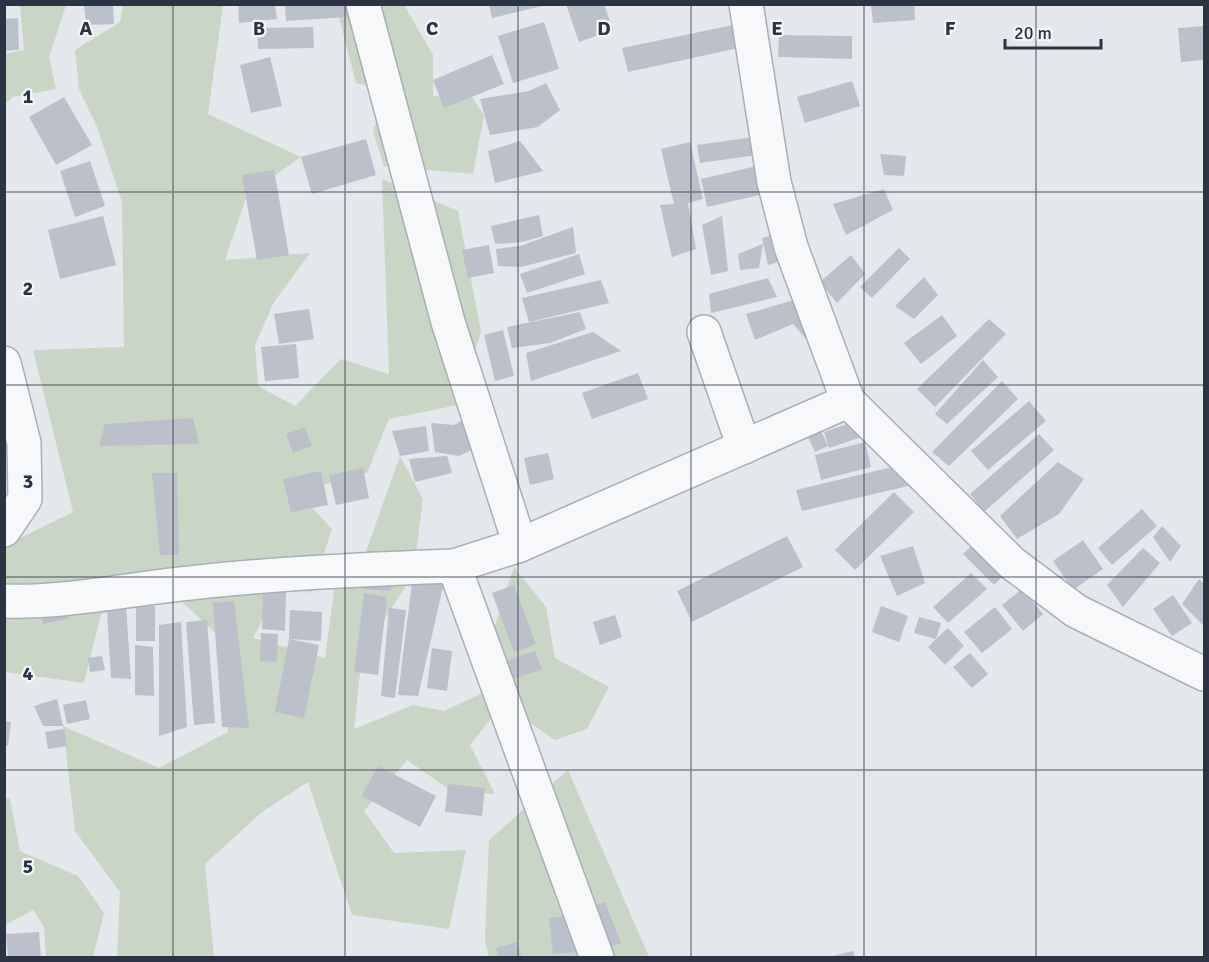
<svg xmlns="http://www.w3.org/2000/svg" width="1209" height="962" viewBox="0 0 1209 962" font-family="Signika,sans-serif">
  <rect width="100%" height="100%" fill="#e4e7ec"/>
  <g fill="#c9d6c5">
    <path d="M20 5H66L49 57 56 89 13 97 5 104V54L24 50Z"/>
    <path d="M123 5H223L208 114 301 157 247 195 225 260 310 253 274 302 255 345 258 386 295 406 341 359 389 374 382 179 458 211 481 332 458 405 389 419 367 473 326 484 285 479 332 529 311 593 281 585 253 638 325 658 335 584 365 554 400 456 423 499 413 575 362 654 354 729 413 705 444 711 514 678 492 634 514 567 546 607 555 658 609 687 587 729 555 740 503 704 470 745 495 794 450 790 407 760 364 811 394 853 466 850 449 929 352 915 308 782 262 812 205 864 214 957 117 958 120 892 75 831 63 726 159 768 228 732 225 642 179 599 101 614 84 683 5 672V540H16L73 512 33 350 124 347 122 202 97 127 79 89 75 50 120 22Z"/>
    <path d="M336 5H404L433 55V96L472 97 484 115 473 174 384 166 373 131 387 91 356 83Z"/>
    <path d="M568 770 649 957 489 958 485 939 489 840Z"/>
    <path d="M5 798 10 799 20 851 78 876 104 913 93 957H46L44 927 33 910 5 925Z"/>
  </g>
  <g fill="#bbc0ca">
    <path d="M84 4H113L114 24 86 25Z"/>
    <path d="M238 4H275L277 19 239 23Z"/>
    <path d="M285 4H347L348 17 286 21Z"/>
    <path d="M489 4H546V5L492 18Z"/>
    <path d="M566 4H604L613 30 579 42Z"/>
    <path d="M871 4H914L915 20 873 23Z"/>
    <path d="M18 18 19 50 4 51V19Z"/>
    <path d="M544 22 559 69 513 83 498 36Z"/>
    <path d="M738 24 743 47 628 72 622 48Z"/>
    <path d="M1204 26V60L1181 62 1178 28Z"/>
    <path d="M313 27 314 48 258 49 257 28Z"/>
    <path d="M779 35 852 36V59L778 57Z"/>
    <path d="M492 55 504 84 444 108 433 80Z"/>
    <path d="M270 57 282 106 251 113 240 65Z"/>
    <path d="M852 81 860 106 805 123 797 97Z"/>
    <path d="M546 83 560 110 538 127 490 135 480 99 529 91Z"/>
    <path d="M64 97 92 145 56 165 29 117Z"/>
    <path d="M761 136 764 154 700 163 697 145Z"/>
    <path d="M366 139 376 175 312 194 301 157Z"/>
    <path d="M520 141 543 171 495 183 488 151Z"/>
    <path d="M690 142 703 199 688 203 696 249 672 257 660 205 674 204 661 149Z"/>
    <path d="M880 154 906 156 904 176 884 175Z"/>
    <path d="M90 161 105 206 75 217 60 171Z"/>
    <path d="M774 162 781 190 707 207 701 179Z"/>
    <path d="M274 170 289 255 257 260 242 175Z"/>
    <path d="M884 189 893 210 846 235 833 204Z"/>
    <path d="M539 215 543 236 522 242 495 244 491 226Z"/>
    <path d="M103 216 116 265 60 279 48 230Z"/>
    <path d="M722 216 728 271 711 275 702 225Z"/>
    <path d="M573 227 576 253 521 267 498 266 496 249 520 246Z"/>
    <path d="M793 230 803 255 768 265 762 238Z"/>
    <path d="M763 244 759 268 740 270 738 254Z"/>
    <path d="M489 245 494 273 468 278 462 250Z"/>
    <path d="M899 248 910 259 872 298 860 287Z"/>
    <path d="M579 254 585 274 527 293 520 274Z"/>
    <path d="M851 255 865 274 837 303 820 282Z"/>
    <path d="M924 277 938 295 914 319 895 306Z"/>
    <path d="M768 278 777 297 711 313 709 294Z"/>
    <path d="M601 280 609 303 529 322 522 298Z"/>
    <path d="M815 294 826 327 806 339 793 324 755 340 746 314Z"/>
    <path d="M309 309 314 339 279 344 274 314Z"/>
    <path d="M580 312 586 329 550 343 512 348 507 327Z"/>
    <path d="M942 315 957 336 921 364 904 343Z"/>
    <path d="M989 319 1006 334 935 407 917 389Z"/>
    <path d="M503 330 514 376 495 381 484 335Z"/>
    <path d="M593 332 621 351 531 381 526 353Z"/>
    <path d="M296 344 299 378 265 381 261 347Z"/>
    <path d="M983 360 998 377 947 424 935 414Z"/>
    <path d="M638 373 648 399 592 419 582 393Z"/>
    <path d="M1002 381 1018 399 949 466 932 452Z"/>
    <path d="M1029 401 1046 421 988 470 971 451Z"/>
    <path d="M482 409 485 444 459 456 435 452 431 423 454 425Z"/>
    <path d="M854 416 821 431 828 446 815 452 801 422Z"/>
    <path d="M193 418 199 444 99 446 105 424Z"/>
    <path d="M862 419 867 435 829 448 824 432Z"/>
    <path d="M426 426 429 451 400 456 392 431Z"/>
    <path d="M305 427 312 446 293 453 286 434Z"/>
    <path d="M1039 434 1054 450 984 512 970 494Z"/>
    <path d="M865 442 871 467 821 480 815 455Z"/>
    <path d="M548 453 554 479 530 485 524 458Z"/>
    <path d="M447 456 452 473 415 482 409 459Z"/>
    <path d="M1058 462 1084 479 1059 514 1017 539 1000 516Z"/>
    <path d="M905 464 912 485 802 511 796 490Z"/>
    <path d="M363 468 369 498 336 505 329 475Z"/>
    <path d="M321 471 328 505 291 512 283 479Z"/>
    <path d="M152 473H177L179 555H160Z"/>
    <path d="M894 492 914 512 855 570 835 550Z"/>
    <path d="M1142 509 1157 526 1112 565 1098 548Z"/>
    <path d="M1162 526 1181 546 1170 562 1153 537Z"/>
    <path d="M787 536 803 567 692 622 677 591Z"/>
    <path d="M978 540 1008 571 994 585 963 554Z"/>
    <path d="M1083 540 1103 569 1073 590 1053 561Z"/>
    <path d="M913 546 925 583 897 596 880 556Z"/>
    <path d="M1143 548 1160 563 1123 607 1107 585Z"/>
    <path d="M365 561 393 563 391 591 363 589Z"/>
    <path d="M971 573 987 589 948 623 933 607Z"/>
    <path d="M446 574 418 696 398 695 413 575Z"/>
    <path d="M1199 579 1204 584V626L1182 604Z"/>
    <path d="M514 585 536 644 514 652 492 593Z"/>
    <path d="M1022 589 1043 614 1023 631 1002 605Z"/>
    <path d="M263 591 286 592 285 631 262 629Z"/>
    <path d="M106 592H125L131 679 111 678Z"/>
    <path d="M364 593 387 597 378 675 354 672Z"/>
    <path d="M1173 595 1192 623 1172 636 1153 609Z"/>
    <path d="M234 601 249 728 222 727 213 603Z"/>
    <path d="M65 604 68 619 43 624 40 609Z"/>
    <rect x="136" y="606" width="19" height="35"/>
    <path d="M881 606 908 616 899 642 872 632Z"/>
    <path d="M995 607 1012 629 982 653 964 632Z"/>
    <path d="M389 608 406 610 395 698 381 696Z"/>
    <path d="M290 610 322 612 321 641 289 639Z"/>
    <path d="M615 615 622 637 600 645 593 622Z"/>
    <path d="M919 617 941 623 936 639 948 628 964 646 945 665 928 647 936 639 914 633Z"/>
    <path d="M207 620 215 723 194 725 186 622Z"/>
    <path d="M181 622 187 727 159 736V625Z"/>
    <path d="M261 633 278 634 277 662 260 661Z"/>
    <path d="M289 639 319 645 304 718 275 712Z"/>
    <path d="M135 645 153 647 154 696 135 695Z"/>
    <path d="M432 648 452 651 447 691 427 688Z"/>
    <path d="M535 651 542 669 507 681 501 663Z"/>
    <path d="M970 653 988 674 972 688 953 667Z"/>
    <path d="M102 656 105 670 90 672 88 658Z"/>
    <path d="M57 699 63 726H43L34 706Z"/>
    <path d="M86 700 90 719 67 724 63 705Z"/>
    <path d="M4 721 11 722 8 746H4Z"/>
    <path d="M64 729 67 746 48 749 45 732Z"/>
    <path d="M378 766 436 796 420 827 362 796Z"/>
    <path d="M448 784 485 788 482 816 445 812Z"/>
    <path d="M605 902 621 943 601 950 586 909Z"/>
    <path d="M575 915 579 952 553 954 549 918Z"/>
    <path d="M39 932 41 958H8L6 934Z"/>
    <path d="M517 942 522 958H499L496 948Z"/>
    <path d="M853 951 855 958H828V957Z"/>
  </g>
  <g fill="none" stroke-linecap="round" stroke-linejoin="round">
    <g stroke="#a9aeb7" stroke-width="36">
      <g id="minor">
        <path d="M363 4 448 322 520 545"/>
        <path d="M746 4 774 182 791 247 848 401"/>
        <path d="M704 332 744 447"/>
        <path d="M4 363 24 443 25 499 4 530"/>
        <path d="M4 601C67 603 128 589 190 583 278 573 366 569 454 566"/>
        <path d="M597 958 454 566 520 545 848 401 1012 563 1076 611 1204 674"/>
      </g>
    </g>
    <use href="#minor" stroke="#f7f8fa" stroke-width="33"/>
  </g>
  <path fill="none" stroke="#2b3445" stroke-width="1.5" stroke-opacity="0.55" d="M173 4V958M345 4V958M518 4V958M691 4V958M864 4V958M1036 4V958M4 192H1204M4 385H1204M4 577H1204M4 770H1204"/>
  <g font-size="20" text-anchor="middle" font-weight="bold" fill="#2b3445" stroke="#f4f6f9" stroke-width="4.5" stroke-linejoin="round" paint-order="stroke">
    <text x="86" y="35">A</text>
    <text x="259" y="35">B</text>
    <text x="432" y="35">C</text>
    <text x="604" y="35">D</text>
    <text x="777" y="35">E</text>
    <text x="950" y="35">F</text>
    <text x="28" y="103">1</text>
    <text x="28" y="295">2</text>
    <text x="28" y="488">3</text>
    <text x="28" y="680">4</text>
    <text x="28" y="873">5</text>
  </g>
  <rect width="1209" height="962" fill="none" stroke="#2b3445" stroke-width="12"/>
  <path d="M1005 39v9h96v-9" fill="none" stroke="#2b3445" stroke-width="3"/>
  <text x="1014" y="39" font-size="18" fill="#2b3445" stroke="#f4f6f9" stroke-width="4.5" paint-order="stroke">20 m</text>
</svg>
